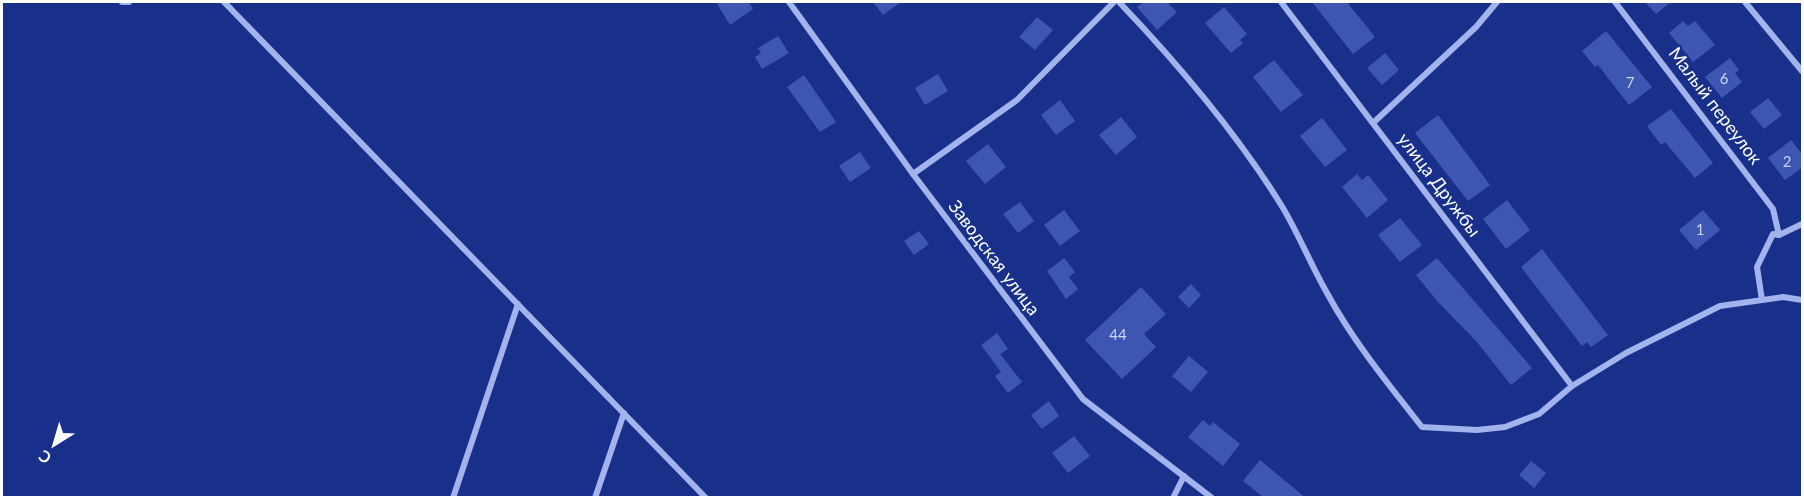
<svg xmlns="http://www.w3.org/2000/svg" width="1804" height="499" viewBox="0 0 1804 499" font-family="Lato,sans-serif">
  <rect width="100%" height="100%" fill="#19308b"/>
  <g fill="#3d56b2">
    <path d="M716 2H749L753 9 730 25Z"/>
    <path d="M873 2H901L883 15Z"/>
    <path d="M1144 2H1167L1177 12 1157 30 1137 7Z"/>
    <path d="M1312 2H1347L1375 37 1353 54Z"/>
    <path d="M1645 2H1671L1656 14Z"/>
    <path d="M1224 7 1247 34 1240 40 1243 43 1231 53 1205 23Z"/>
    <path d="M1037 17 1053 30 1035 50 1019 37Z"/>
    <path d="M1683 21 1688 26 1695 21 1715 45 1693 62 1669 33Z"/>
    <path d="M1606 31 1652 87 1629 105 1598 65 1595 67 1582 51Z"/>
    <path d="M778 36 789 53 762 69 755 57 761 53 758 48Z"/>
    <path d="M1385 53 1399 70 1382 85 1367 68Z"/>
    <path d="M1730 58 1739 70 1735 73 1742 82 1722 98 1705 77Z"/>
    <path d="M1274 60 1303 95 1281 112 1253 77Z"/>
    <path d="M938 74 948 91 925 105 915 88Z"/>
    <path d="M804 75 836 122 820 132 787 87Z"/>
    <path d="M1768 98 1782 115 1764 129 1750 112Z"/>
    <path d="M1060 100 1075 121 1056 135 1041 115Z"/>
    <path d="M1671 109 1713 163 1695 178 1665 142 1661 145 1647 126Z"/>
    <path d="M1438 115 1490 185 1468 201 1415 133Z"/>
    <path d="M1121 117 1137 137 1116 155 1099 135Z"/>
    <path d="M1322 118 1347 150 1325 167 1300 136Z"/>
    <path d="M1791 140 1803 155V167L1785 180 1768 158Z"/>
    <path d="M988 144 1006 167 985 184 966 161Z"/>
    <path d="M860 152 871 168 850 182 839 166Z"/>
    <path d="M1357 174 1362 180 1368 175 1388 200 1367 218 1342 187Z"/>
    <path d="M1507 200 1530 230 1506 249 1483 219Z"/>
    <path d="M1020 202 1034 221 1018 233 1003 214Z"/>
    <path d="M1064 210 1080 231 1060 246 1044 225Z"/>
    <path d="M1703 210 1720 230 1696 250 1679 230Z"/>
    <path d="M1400 218 1422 245 1400 262 1378 235Z"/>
    <path d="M919 231 929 244 914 255 904 241Z"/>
    <path d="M1542 249 1608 335 1591 347 1587 342 1582 346 1521 267Z"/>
    <path d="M1064 258 1075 272 1069 277 1078 289 1066 299 1047 271Z"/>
    <path d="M1437 258 1532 368 1511 385 1476 341 1438 302 1416 275Z"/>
    <path d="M1191 284 1201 295 1189 308 1178 297Z"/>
    <path d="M1141 287 1166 314 1144 334 1156 347 1122 379 1085 340Z"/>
    <path d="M997 333 1008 349 1000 354 1022 382 1008 393 995 376 1001 372 981 345Z"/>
    <path d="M1189 356 1208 372 1191 392 1172 376Z"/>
    <path d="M1049 401 1059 416 1042 429 1031 415Z"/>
    <path d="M1203 420 1210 426 1213 422 1240 444 1223 466 1188 437Z"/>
    <path d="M1074 436 1090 456 1068 473 1052 453Z"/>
    <path d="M1260 460 1306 498H1264L1243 481Z"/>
    <path d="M1531 461 1546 473 1534 488 1519 475Z"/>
  </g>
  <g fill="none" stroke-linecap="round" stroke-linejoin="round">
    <g stroke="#a3b3ee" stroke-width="6">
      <path d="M122 2H129"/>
      <path d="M224 2 706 498"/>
      <path d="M789 2 913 174 1083 399 1212 498"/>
      <path d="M1119 2C1179 65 1237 133 1283 208 1299 235 1311 265 1327 293 1353 341 1388 384 1422 427L1477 430 1505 427 1539 414 1572 386 1626 353 1720 306 1783 297 1802 300"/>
      <path d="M1281 2 1572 386"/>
      <path d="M1615 2 1773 209 1779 235"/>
      <path d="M1745 2 1802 71"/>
      <path d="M1373 123 1476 27 1497 2"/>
      <path d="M913 174 1017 100 1114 2"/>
      <path d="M1762 300 1757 267 1773 234 1779 235 1802 224"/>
      <path d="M453 498 518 304"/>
      <path d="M595 498 624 413"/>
      <path d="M1173 498 1184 476"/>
    </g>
  </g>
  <g text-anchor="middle" stroke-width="4.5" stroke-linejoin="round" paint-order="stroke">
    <g font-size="15" fill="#ced5ec">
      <text x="1724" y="84">6</text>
      <text x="1630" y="88">7</text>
      <text x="1787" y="167">2</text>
      <text x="1700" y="235">1</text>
      <text x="1118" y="340">44</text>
    </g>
    <g font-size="18" fill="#fff" stroke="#19308b">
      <text transform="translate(1715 106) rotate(53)" y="6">Малый переулок</text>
      <text transform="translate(1439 185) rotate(53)" y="6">улица Дружбы</text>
      <text transform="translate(994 258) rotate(53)" y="6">Заводская улица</text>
    </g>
  </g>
  <rect width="1804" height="499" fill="none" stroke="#ffffff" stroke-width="6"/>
  <g transform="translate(54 445) rotate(217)" stroke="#19308b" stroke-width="4.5" paint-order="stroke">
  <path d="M0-4.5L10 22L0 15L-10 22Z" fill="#ffffff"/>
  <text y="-9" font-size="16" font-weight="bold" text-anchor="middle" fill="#ffffff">С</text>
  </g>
</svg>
